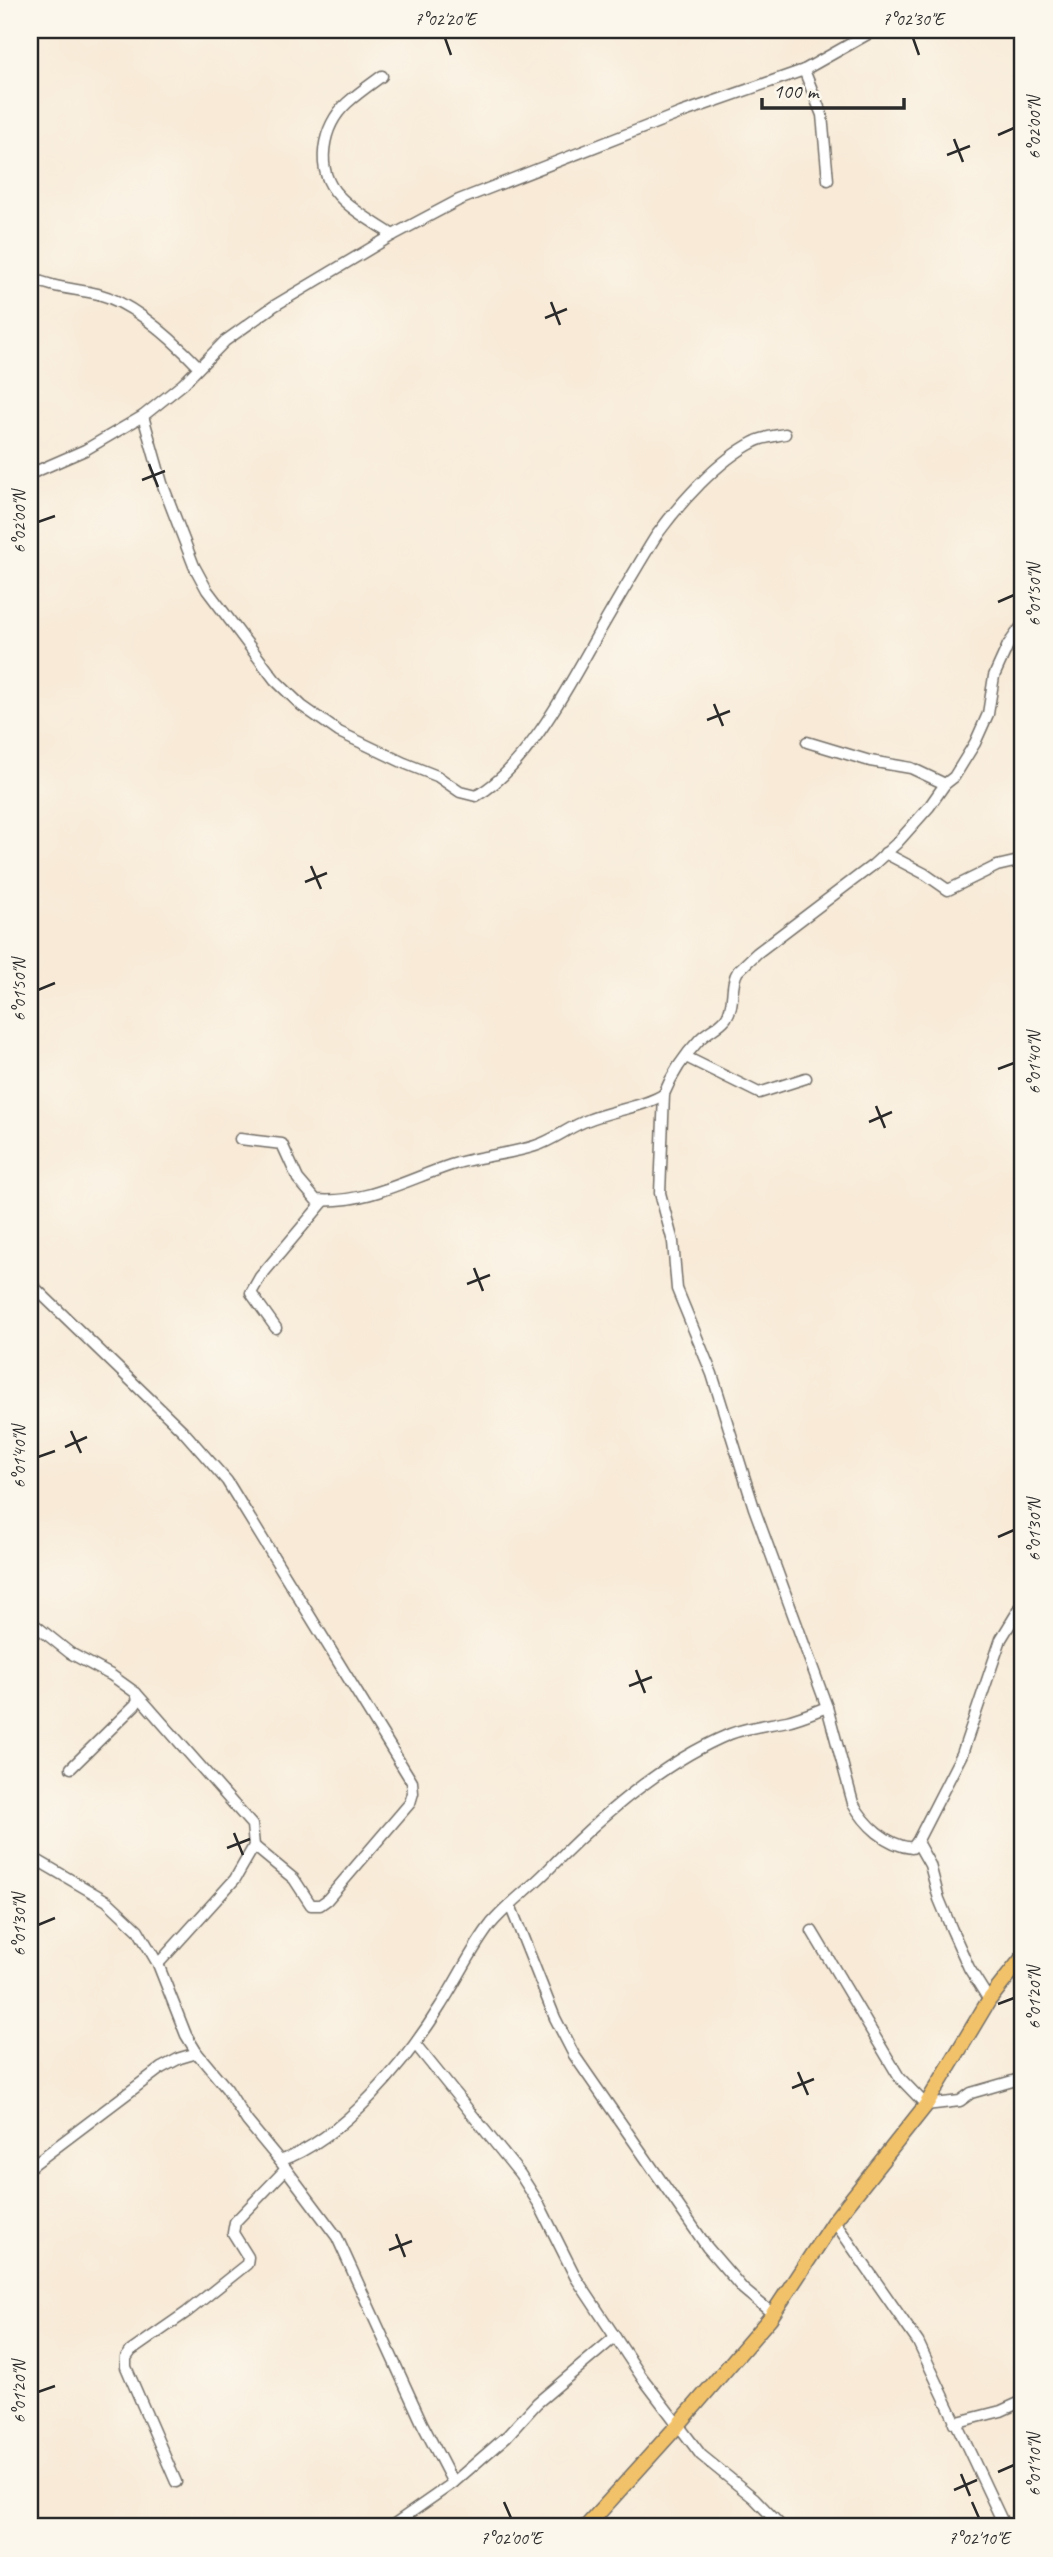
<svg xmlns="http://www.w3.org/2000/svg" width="1053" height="2557" viewBox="0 0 1053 2557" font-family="Caveat,sans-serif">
  <rect width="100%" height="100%" fill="#fbf7ec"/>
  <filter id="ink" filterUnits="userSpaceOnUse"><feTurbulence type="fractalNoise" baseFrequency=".0143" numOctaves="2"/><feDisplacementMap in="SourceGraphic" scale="14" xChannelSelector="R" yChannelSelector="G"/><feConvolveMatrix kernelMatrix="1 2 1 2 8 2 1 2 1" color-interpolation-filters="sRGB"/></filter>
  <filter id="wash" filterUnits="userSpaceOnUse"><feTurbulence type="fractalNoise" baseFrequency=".00686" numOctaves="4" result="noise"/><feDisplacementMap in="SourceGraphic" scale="28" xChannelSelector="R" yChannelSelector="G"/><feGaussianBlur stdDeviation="1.57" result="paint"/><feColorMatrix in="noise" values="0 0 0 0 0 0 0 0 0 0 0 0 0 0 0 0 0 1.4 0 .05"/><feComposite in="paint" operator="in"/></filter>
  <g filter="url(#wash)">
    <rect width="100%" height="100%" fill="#f8ead7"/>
  </g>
  <g filter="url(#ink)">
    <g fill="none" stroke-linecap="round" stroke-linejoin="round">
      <g stroke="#736e67" stroke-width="13">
        <g id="minor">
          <path d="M804 70 822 115 828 180"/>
          <path d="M382 76C371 84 358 93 347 103 322 126 314 170 339 196 354 212 375 223 393 235"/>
          <path d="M30 277C54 289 73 288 98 294 134 303 174 341 199 367"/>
          <path d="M143 416 162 483 194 566 207 590 275 680 302 706 339 732 404 763 437 776 460 792 476 796C526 769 571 682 598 634 617 601 636 568 656 536 680 503 717 461 754 442 763 437 775 436 785 434"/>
          <path d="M30 474 85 450 143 416 183 384 225 341 274 306 393 235 459 200 681 113 804 70 875 30"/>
          <path d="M807 742 870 761 911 768 945 784"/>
          <path d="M885 853 925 874 948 890 997 866 1023 860"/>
          <path d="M686 1057 759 1093 806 1078"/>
          <path d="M240 1139 282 1144 298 1179 316 1200C365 1204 406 1180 451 1165 478 1156 507 1155 535 1146 554 1140 569 1127 588 1120 610 1111 647 1106 664 1094"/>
          <path d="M30 1283 183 1431 227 1481 412 1782 413 1793 410 1803 327 1900 320 1905H311L294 1879 254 1846 235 1879 158 1964"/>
          <path d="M276 1328 251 1293 260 1277 324 1201"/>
          <path d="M30 1621 70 1653 111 1675 136 1693 138 1700 135 1705 71 1768"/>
          <path d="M136 1693 252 1825 254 1846"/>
          <path d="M917 1842 912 1848C886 1845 865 1825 853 1803L827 1707 754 1508 712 1374 677 1289 673 1242 660 1193 664 1094C672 1074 685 1055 700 1039 708 1031 719 1027 726 1018 736 1004 729 985 738 971L757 953 873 865 897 843 929 807 945 784 954 777 975 743 988 714 994 676 1008 645 1023 624"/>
          <path d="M30 1856 107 1901 138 1930 158 1964 186 2035 197 2053 227 2089 247 2121 280 2161 337 2237 422 2423 453 2483 390 2527"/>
          <path d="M510 1905 555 2018 574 2055 707 2247 743 2289 773 2314"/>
          <path d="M812 1931 899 2077 926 2105 960 2101 971 2093 1023 2078"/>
          <path d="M989 2000 969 1968 952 1930 939 1899 930 1865 917 1842 962 1754 1001 1639 1023 1603"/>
          <path d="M416 2045 520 2174 539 2204 576 2278 641 2376 701 2455 754 2498 782 2527"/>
          <path d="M280 2161C344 2138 406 2062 441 2005 458 1979 472 1948 491 1924 507 1905 528 1890 545 1873 597 1819 660 1763 730 1734 748 1727 768 1725 787 1721 800 1718 814 1712 827 1707"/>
          <path d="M30 2167 161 2068 180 2058 197 2053"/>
          <path d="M834 2221 918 2342 1005 2527"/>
          <path d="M954 2423 1001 2411 1023 2401"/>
          <path d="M176 2482 126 2367V2358L131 2351 187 2312 247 2264 248 2257 233 2233 235 2222 286 2169"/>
          <path d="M453 2483 507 2436 537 2403 615 2337"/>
        </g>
      </g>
      <g stroke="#736e67" stroke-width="17">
        <path id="major" d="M586 2527 679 2424 770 2318 834 2221 926 2105 989 2000 1023 1957"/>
      </g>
      <use href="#minor" stroke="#fff" stroke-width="10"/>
      <use href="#major" stroke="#f2c26a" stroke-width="14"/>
    </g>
  </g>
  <path fill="none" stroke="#2b2b2b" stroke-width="2.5" d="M445 38 451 55M913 38 919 55M998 135 1014 128M954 139 963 162M947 155 970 146M551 302 560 325M545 318 567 309M149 464 158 487M142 480 165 471M38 522 55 516M998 602 1014 595M714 704 723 726M707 720 730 711M311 866 321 889M305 882 327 873M38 990 55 983M998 1069 1014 1063M876 1106 885 1128M869 1122 892 1112M474 1268 483 1291M467 1284 490 1275M71 1431 81 1453M65 1447 87 1437M38 1457 55 1451M998 1537 1014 1530M636 1670 645 1693M629 1686 652 1677M234 1833 243 1855M227 1848 250 1839M38 1925 55 1918M998 2004 1014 1998M798 2072 808 2095M792 2088 814 2079M396 2234 405 2257M389 2250 412 2241M38 2392 55 2386M998 2472 1014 2465M961 2474 970 2496M954 2490 977 2480M504 2502 511 2518M972 2502 979 2518"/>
  <rect width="1053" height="2557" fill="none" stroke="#fbf7ec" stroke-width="77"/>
  <path d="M762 98v10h142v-10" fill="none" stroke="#2b2b2b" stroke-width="3.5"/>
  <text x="773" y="98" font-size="21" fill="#2b2b2b" stroke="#fbf7ec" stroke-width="5" paint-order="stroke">100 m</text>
  <rect x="38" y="38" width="976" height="2480" fill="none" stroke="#2b2b2b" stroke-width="2.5"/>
  <g font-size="18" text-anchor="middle" fill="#2b2b2b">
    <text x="445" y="25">7°02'20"E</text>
    <text x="913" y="25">7°02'30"E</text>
    <text transform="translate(1034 128) rotate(-90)" y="6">6°02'00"N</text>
    <text transform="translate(19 522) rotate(-90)" y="6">6°02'00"N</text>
    <text transform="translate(1034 595) rotate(-90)" y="6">6°01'50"N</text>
    <text transform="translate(19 990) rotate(-90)" y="6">6°01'50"N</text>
    <text transform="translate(1034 1063) rotate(-90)" y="6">6°01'40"N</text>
    <text transform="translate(19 1457) rotate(-90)" y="6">6°01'40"N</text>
    <text transform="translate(1034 1530) rotate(-90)" y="6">6°01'30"N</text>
    <text transform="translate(19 1925) rotate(-90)" y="6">6°01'30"N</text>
    <text transform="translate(1034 1998) rotate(-90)" y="6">6°01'20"N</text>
    <text transform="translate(19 2392) rotate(-90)" y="6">6°01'20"N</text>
    <text transform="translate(1034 2465) rotate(-90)" y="6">6°01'10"N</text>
    <text x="511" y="2544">7°02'00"E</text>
    <text x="979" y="2544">7°02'10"E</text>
  </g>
</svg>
